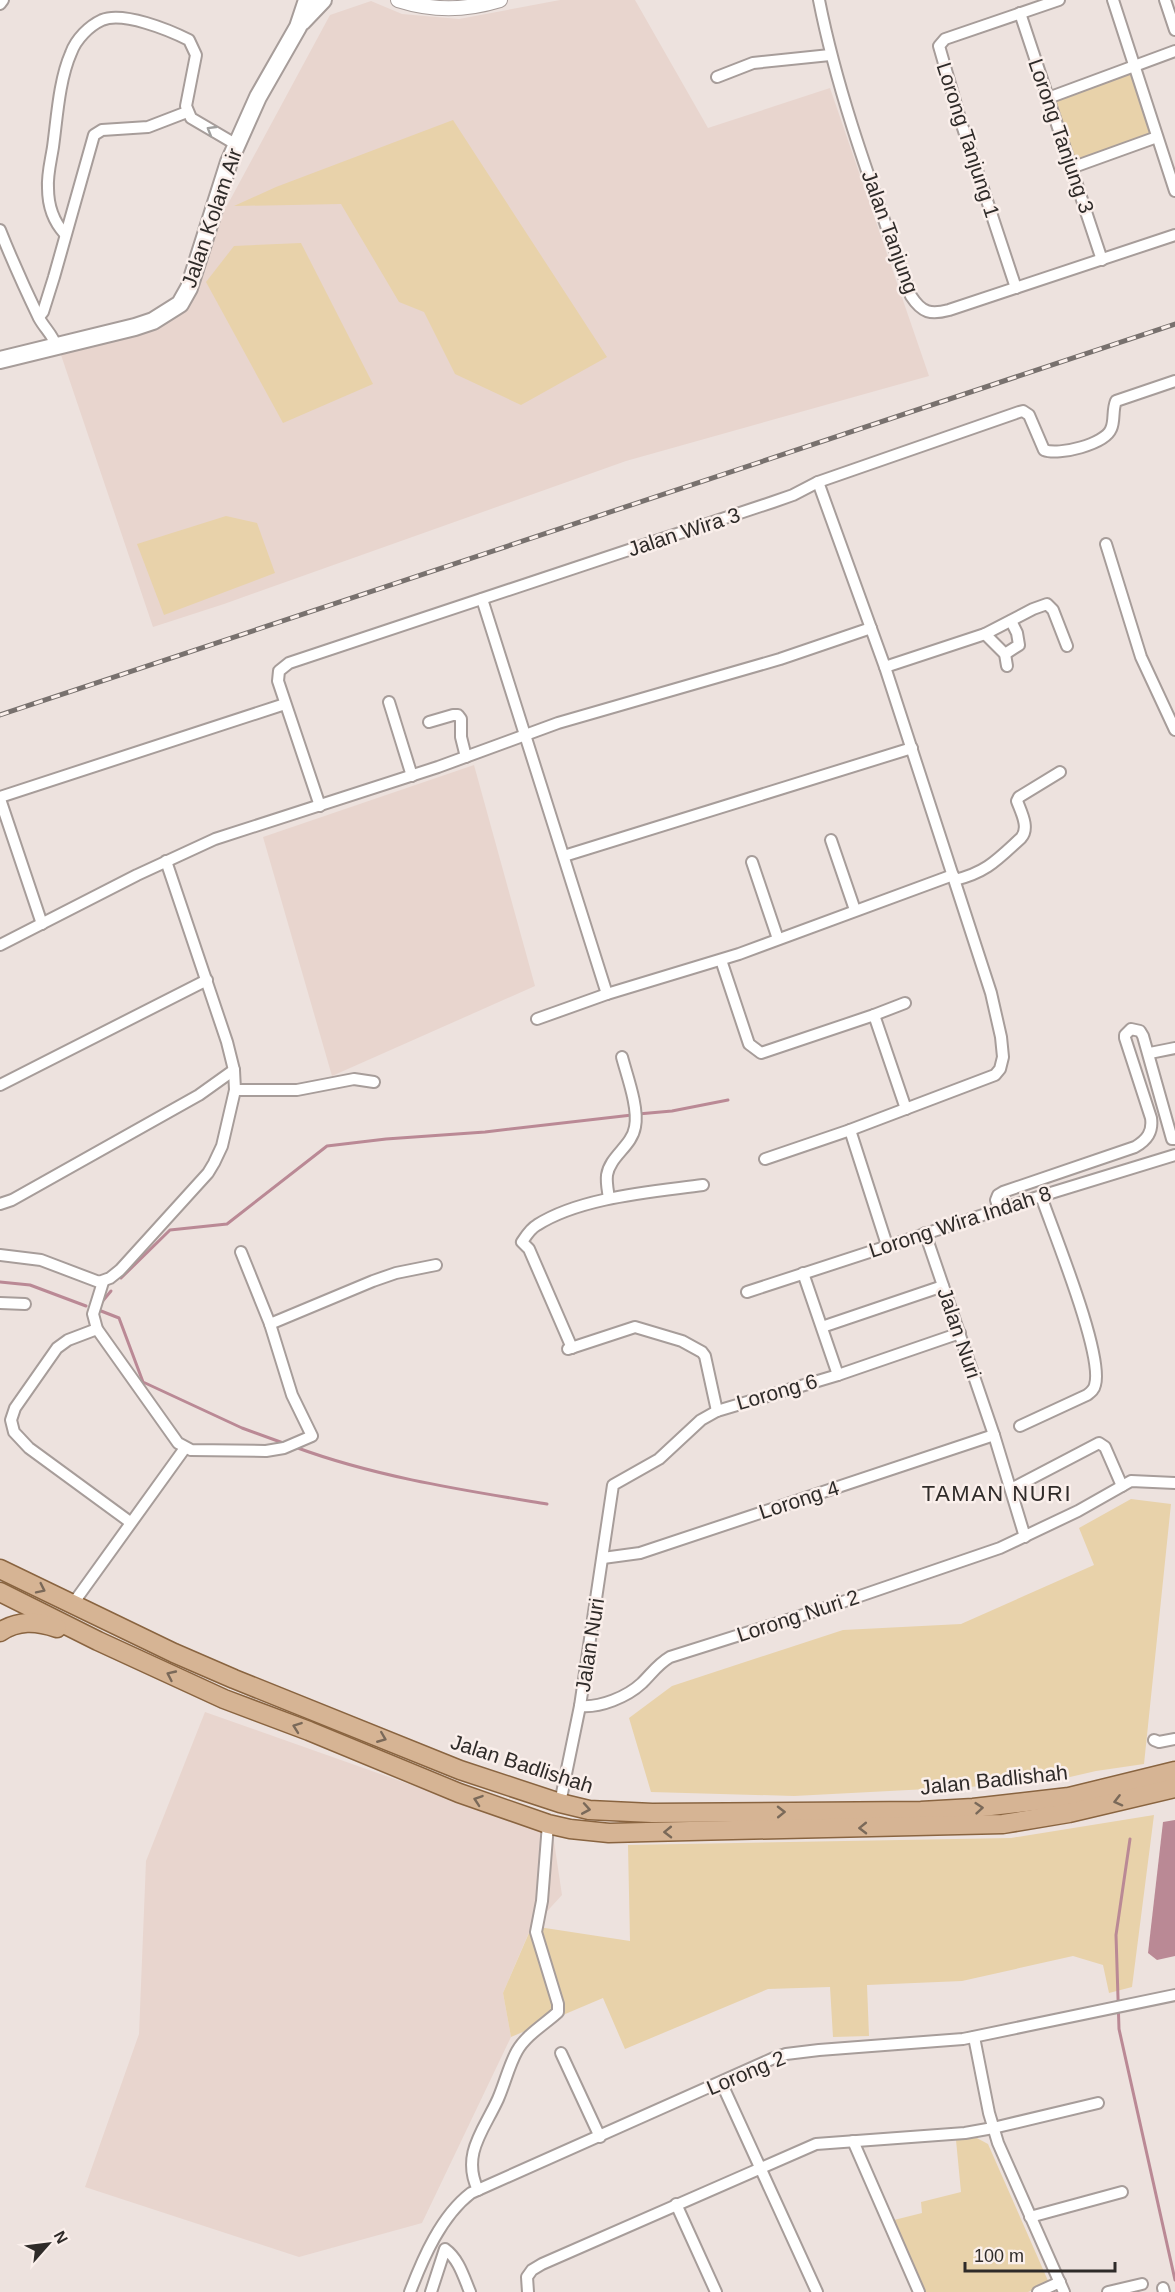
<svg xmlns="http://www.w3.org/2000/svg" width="1175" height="2292" viewBox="0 0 1175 2292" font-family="Helvetica,sans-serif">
  <rect width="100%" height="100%" fill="#ede2de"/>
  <g fill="#e8d5ce">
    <path d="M560 0H635L708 128 830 88 929 376 626 461 224 604 153 627 60 352 194 296 209 256 222 215 330 15 371 1 402 14 459 19Z"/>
    <path d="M474 765 535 986 332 1076 263 837Z"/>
    <path d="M205 1712 553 1835 562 1895 530 1930 503 1993 511 2037 422 2223 299 2257 85 2187 139 2034 146 1861Z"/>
  </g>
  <g fill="#e8d2aa">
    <path d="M1131 72 1152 134 1076 162 1054 99Z"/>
    <path d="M453 120 607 357 521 405 455 374 424 312 399 302 341 204 234 206 276 187Z"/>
    <path d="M301 243 373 384 283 423 206 282 234 246Z"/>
    <path d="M226 516 257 523 275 573 164 615 137 544Z"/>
    <path d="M1131 1499 1171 1504 1144 1764 1096 1771 1044 1783 794 1796 651 1792 629 1718 672 1686 843 1630 961 1624 1094 1565 1079 1528Z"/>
    <path d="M1154 1815 1132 1987 1109 1993 1103 1965 1073 1956 962 1981 867 1985 869 2036 833 2037 830 1987 768 1989 625 2049 603 1998 511 2037 503 1993 532 1926 630 1941 628 1845 1011 1838Z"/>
    <path d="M975 2137 988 2144 1049 2283 1028 2292H922L890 2221 922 2213 921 2202 961 2192 956 2140Z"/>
  </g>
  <path fill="#ba8995" d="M1175 1820V1956L1157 1960 1148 1953 1163 1822Z"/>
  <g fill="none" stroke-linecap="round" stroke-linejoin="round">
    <g stroke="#ba8995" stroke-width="3">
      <path d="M638 1114 672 1111 728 1100"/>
      <path d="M121 1278 170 1230 227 1224 327 1146 386 1139 485 1132 632 1115"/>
      <path d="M0 1282 30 1285 86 1306"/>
      <path d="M101 1303 111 1291"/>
      <path d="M96 1309 119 1318 143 1382 242 1428 286 1444"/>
      <path d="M295 1447C376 1477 462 1490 547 1504"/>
      <path d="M1130 1839 1116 1935 1119 2029 1175 2280"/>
    </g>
    <g stroke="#a79d9a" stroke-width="14">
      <g id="minor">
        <path d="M819 0C839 101 877 199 911 296 922 313 931 315 949 310L1175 235"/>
        <path d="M1113 0 1175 191"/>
        <path d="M1165 0 1175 30"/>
        <path d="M0 4 3 0"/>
        <path d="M1020 13 1102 260"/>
        <path d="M717 77 753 63 830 55"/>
        <path d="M1048 98 1175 51"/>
        <path d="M1071 168 1157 137"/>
        <path d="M0 230C12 260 25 289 39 318 45 329 53 335 56 346"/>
        <path d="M65 234C53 221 48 205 48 188 47 175 51 160 53 147 57 118 59 80 71 53 76 39 89 26 102 20 123 11 169 30 189 40L196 55 186 106 191 118 237 145"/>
        <path d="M1016 288 961 122 939 46 945 39 1059 0"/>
        <path d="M39 317 43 312 54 277 94 135 102 130 148 127 187 112"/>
        <path d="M1106 544 1141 657 1175 730"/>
        <path d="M482 599 607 994"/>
        <path d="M985 634 1005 654 1007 666"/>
        <path d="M1005 654 1019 645 1017 633 1011 621"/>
        <path d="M885 667 985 634 1033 609 1047 604 1053 610 1067 646"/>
        <path d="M389 702 412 776"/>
        <path d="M429 722 453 715H458L461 719V737L466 757"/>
        <path d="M0 797 285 704"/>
        <path d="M0 799 42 924"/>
        <path d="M320 806 278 681 279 671 289 663 773 502 793 495 818 482 1019 412 1023 411 1029 415 1044 450C1059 456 1105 444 1111 429 1115 421 1112 410 1116 401L1175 381"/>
        <path d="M831 840 855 910"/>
        <path d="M564 856 912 748"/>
        <path d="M752 862 778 939"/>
        <path d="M955 880C987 872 997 860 1021 838 1030 828 1021 812 1017 801L1019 797 1060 772"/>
        <path d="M0 945 137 875 215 839 438 767 558 723 780 659 871 628"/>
        <path d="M721 960 749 1044 761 1053 874 1015 906 1109"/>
        <path d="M874 1015 905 1003"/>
        <path d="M537 1019 607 994 739 954 953 875"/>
        <path d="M1150 1053 1175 1048"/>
        <path d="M0 1085 207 980"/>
        <path d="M235 1090H297L354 1079 374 1082"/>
        <path d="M850 1130 887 1245"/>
        <path d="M765 1159 850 1130 995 1075 1000 1069 1003 1057 1001 1037 991 993 885 667 818 482"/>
        <path d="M609 1198C608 1191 606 1183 607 1175 610 1156 632 1146 635 1127 639 1108 627 1076 622 1057"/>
        <path d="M0 1204 12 1200 199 1095 234 1070"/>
        <path d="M999 1209 996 1200 998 1195 1003 1192 1135 1147C1147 1140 1153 1132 1151 1118L1125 1038V1035L1131 1029 1140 1031 1143 1036 1172 1139H1175"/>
        <path d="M925 1233 994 1435 1025 1537"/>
        <path d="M0 1255 41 1260 99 1282 110 1278 120 1270 208 1173 214 1163 222 1146 235 1090 234 1070 227 1042 166 861"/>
        <path d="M803 1273 838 1375"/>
        <path d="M103 1282 93 1314 97 1329 178 1443 191 1450 266 1451 284 1448 312 1436 292 1395 270 1324 241 1252"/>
        <path d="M747 1292 1041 1196 1175 1155"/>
        <path d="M0 1303 25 1304"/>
        <path d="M270 1324 373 1281 396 1273 436 1265"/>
        <path d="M822 1327 943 1286"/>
        <path d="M97 1329 68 1340 57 1348 15 1408 11 1420 14 1432 29 1448 130 1522"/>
        <path d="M572 1348 529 1249 522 1242C526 1236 530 1229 537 1225 581 1197 652 1192 703 1185"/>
        <path d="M568 1349 635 1327 682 1341 702 1352 705 1356 717 1411"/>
        <path d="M1020 1426 1087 1395C1091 1392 1094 1390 1095 1385 1104 1355 1053 1231 1041 1196"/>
        <path d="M1011 1489 1099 1443 1105 1447 1122 1486"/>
        <path d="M603 1558 640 1553 994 1435"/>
        <path d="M72 1605 185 1448"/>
        <path d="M580 1706C600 1708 627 1697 642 1683 652 1673 658 1664 670 1657L819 1610 1000 1548 1078 1511 1131 1481 1175 1483"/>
        <path d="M1154 1740 1159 1742 1175 1739"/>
        <path d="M560 1803 580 1706 613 1485 659 1459 701 1420 717 1411 838 1375 960 1333"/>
        <path d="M974 2037 989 2113 998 2143 1064 2292"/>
        <path d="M561 2053 600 2137"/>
        <path d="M721 2082 817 2292"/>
        <path d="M853 2141 919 2292"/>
        <path d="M478 2190C461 2154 484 2130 498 2099 505 2083 509 2065 517 2051 526 2035 545 2024 558 2012V2004L536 1932 542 1901 548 1824"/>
        <path d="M676 2204 716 2292"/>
        <path d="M1030 2217 1122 2192"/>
        <path d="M1163 2288 1164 2292"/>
        <path d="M410 2292C423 2258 441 2216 471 2193L774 2058 786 2054 819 2050 963 2039 1175 1995"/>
        <path d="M431 2292 445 2249C459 2259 464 2278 470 2292"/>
        <path d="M528 2292 527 2277 532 2270 542 2264 816 2144 965 2133 993 2128 1098 2103"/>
        <path d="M1038 2292 1060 2282"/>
        <path d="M1108 2292 1142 2284"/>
      </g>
    </g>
    <g stroke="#a79d9a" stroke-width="16">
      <path id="tertiary" d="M398 0C433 11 464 11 500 0"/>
    </g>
    <g stroke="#a79d9a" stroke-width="20">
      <g id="secondary">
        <path d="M302 22 323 0"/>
        <path d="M0 360 135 327 153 321 180 304 189 288 229 162 258 97 298 27 307 0"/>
      </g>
    </g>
    <g stroke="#896440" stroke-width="21">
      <g id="primary">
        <path d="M0 1569 174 1653 234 1679 460 1770 560 1803 589 1810 652 1813 921 1811 973 1808 1069 1797 1175 1771"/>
        <path d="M0 1592 98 1641 224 1699 309 1731 459 1793 548 1824 570 1829 609 1833 647 1832 1003 1824 1069 1813 1175 1788"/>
        <path d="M0 1632C18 1620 36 1621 57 1628"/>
      </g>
    </g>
    <use href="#minor" stroke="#fff" stroke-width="10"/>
    <use href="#tertiary" stroke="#fff" stroke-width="14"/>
    <use href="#secondary" stroke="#fff" stroke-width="16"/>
    <use href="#primary" stroke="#d6b494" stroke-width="18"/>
    <g stroke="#78716e" stroke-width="5">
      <path id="rail" d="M0 715 1175 324"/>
    </g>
    <use href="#rail" stroke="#faefeb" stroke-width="3" stroke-dasharray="9" stroke-linecap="butt"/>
  </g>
  <defs><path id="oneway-chevron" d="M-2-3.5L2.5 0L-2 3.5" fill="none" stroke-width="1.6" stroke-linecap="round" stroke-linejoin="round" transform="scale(1.5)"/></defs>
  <use stroke="#a1a09f" href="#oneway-chevron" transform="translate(211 130) rotate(-149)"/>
  <g stroke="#7a6959">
    <use href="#oneway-chevron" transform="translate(41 1589) rotate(26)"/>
    <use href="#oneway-chevron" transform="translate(171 1675) rotate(-155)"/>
    <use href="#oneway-chevron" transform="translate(297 1727) rotate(-160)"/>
    <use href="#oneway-chevron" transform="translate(382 1738) rotate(22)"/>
    <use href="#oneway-chevron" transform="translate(478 1800) rotate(-161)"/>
    <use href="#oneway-chevron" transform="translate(1118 1801) rotate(166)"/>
    <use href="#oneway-chevron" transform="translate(979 1808) rotate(-5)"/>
    <use href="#oneway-chevron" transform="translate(586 1809) rotate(10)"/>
    <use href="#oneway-chevron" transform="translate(781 1812) rotate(-1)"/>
    <use href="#oneway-chevron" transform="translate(863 1828) rotate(179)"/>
    <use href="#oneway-chevron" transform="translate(668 1832) rotate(179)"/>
  </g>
  <g text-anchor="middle" stroke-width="5" stroke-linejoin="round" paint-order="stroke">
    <g font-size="21" fill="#2f2b29" stroke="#faefeb">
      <text transform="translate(1061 136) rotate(71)" y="7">Lorong Tanjung 3</text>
      <text transform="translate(968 140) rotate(72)" y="7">Lorong Tanjung 1</text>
      <text transform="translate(212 218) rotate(-71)" y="7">Jalan Kolam Air</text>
      <text transform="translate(890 232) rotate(70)" y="7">Jalan Tanjung</text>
      <text transform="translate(684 532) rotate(-18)" y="7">Jalan Wira 3</text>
      <text transform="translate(960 1222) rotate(-18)" y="7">Lorong Wira Indah 8</text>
      <text transform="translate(959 1333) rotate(71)" y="7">Jalan Nuri</text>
      <text transform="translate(777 1392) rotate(-16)" y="7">Lorong 6</text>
      <text transform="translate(799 1500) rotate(-18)" y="7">Lorong 4</text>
      <text transform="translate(798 1616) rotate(-18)" y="7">Lorong Nuri 2</text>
      <text transform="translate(590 1645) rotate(-81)" y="7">Jalan Nuri</text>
      <text transform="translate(522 1764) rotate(18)" y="7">Jalan Badlishah</text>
      <text transform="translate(994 1780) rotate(-6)" y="7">Jalan Badlishah</text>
      <text transform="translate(746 2073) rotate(-23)" y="7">Lorong 2</text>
    </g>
    <g font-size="22" letter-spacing="1.5" fill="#2f2b29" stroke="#faefeb">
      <text x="997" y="1501">TAMAN NURI</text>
    </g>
  </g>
  <g transform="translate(48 2244) rotate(62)" stroke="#faefeb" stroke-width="4.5" paint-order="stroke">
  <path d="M0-4.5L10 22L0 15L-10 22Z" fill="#2f2b29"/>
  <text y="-9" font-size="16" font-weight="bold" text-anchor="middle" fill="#2f2b29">N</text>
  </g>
  <path d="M965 2262v9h150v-9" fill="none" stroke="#2f2b29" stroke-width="3"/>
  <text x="974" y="2262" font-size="18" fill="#2f2b29" stroke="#faefeb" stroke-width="4.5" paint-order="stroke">100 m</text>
</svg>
